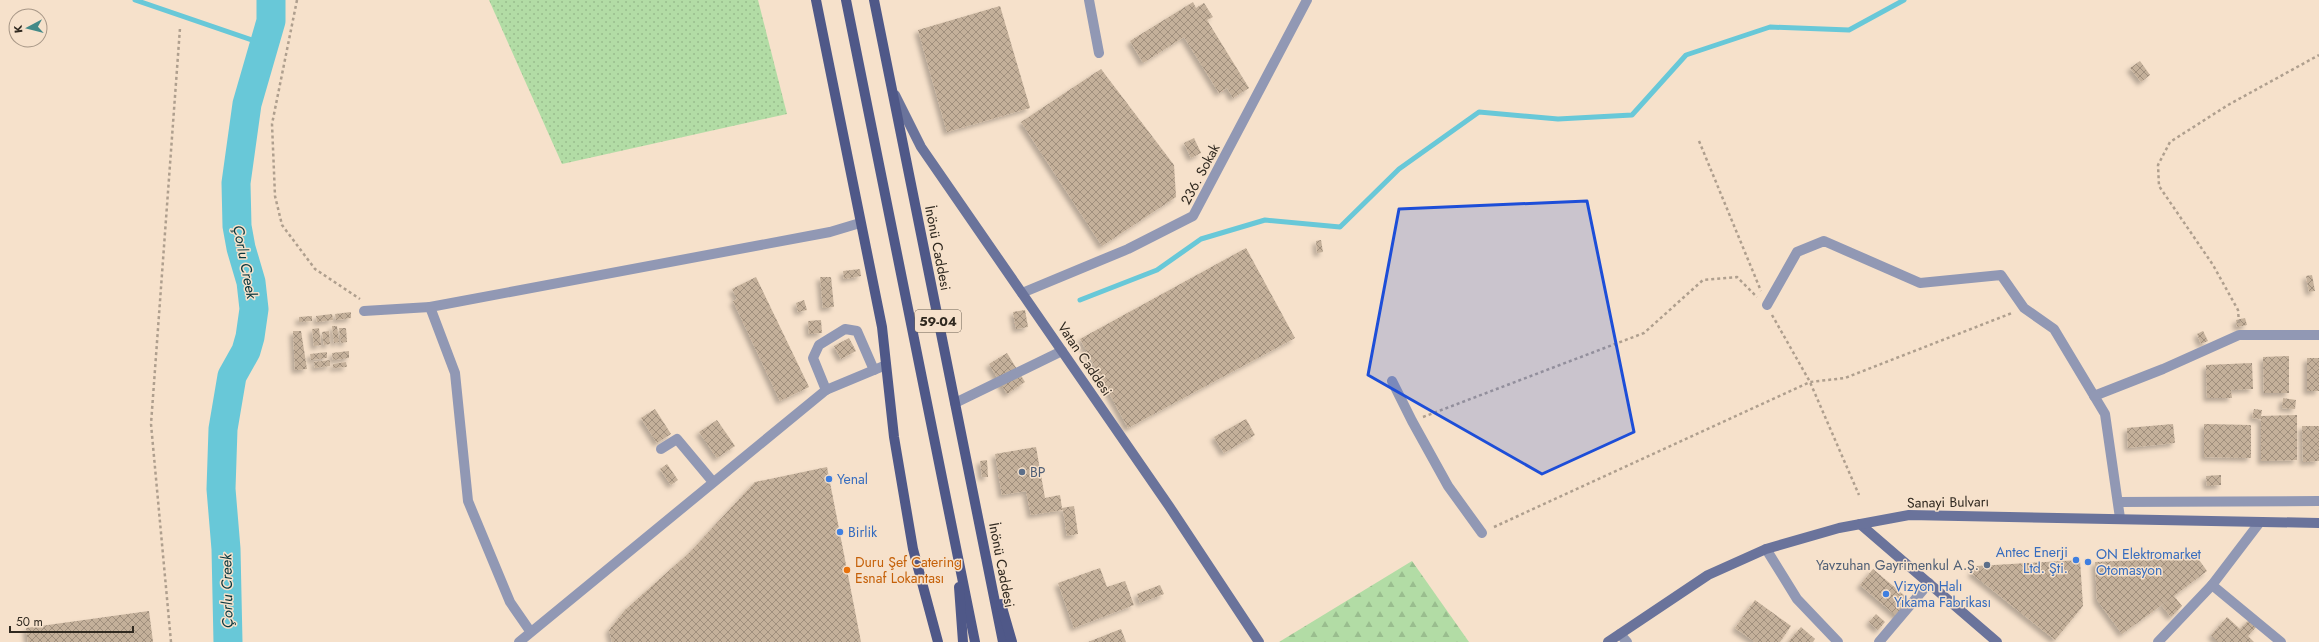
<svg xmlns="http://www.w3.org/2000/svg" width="2319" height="642" viewBox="0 0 2319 642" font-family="Jost,sans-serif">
  <defs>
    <pattern id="grass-dots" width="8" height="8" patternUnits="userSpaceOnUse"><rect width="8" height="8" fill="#b2dca5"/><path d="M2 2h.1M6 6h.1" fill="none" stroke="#99bd8e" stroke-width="1.8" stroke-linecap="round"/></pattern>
    <pattern id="forest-firs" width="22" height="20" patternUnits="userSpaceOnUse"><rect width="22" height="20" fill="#b2dca5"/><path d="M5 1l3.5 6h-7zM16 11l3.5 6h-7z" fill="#99bd8e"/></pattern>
    <pattern id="building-cross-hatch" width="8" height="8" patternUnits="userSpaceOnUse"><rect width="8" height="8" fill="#c4b09a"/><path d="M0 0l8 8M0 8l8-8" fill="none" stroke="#a08f7d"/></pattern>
    <filter id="shadow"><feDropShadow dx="-3.5" dy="3.5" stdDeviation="2" flood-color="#0004"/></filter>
  </defs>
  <rect width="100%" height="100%" fill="#f6e1cb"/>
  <path fill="url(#grass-dots)" d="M489 0H758L787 114 562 164Z"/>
  <path fill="url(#forest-firs)" d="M1412 561 1469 642H1279Z"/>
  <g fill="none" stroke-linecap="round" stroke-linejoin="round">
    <g stroke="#68c8d8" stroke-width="5">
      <path d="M135 0 264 44"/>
      <path d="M1080 300 1157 270 1201 239 1265 220 1340 227 1399 169 1479 112 1558 119 1632 115 1686 55 1770 27 1849 30 1904 0"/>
    </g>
    <path stroke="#68c8d8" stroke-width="29" d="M228 642 226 549 221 489 223 429 232 376 246 351 250 337 254 309 251 282 241 248 237 226 236 183 247 104 271 21V0"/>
  </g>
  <g fill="url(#building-cross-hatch)" filter="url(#shadow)">
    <path d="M1193 2 1196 8 1204 3 1213 17 1207 20 1249 88 1233 98 1227 88 1219 93 1184 37 1143 63 1130 41Z"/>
    <path d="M1000 6 1030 108 947 132 918 30Z"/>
    <path d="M2140 61 2150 75 2141 82 2130 68Z"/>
    <path d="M1101 69 1174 165 1176 197 1102 246 1021 122Z"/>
    <path d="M1194 138 1201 153 1191 158 1184 143Z"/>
    <path d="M1321 240 1323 252 1317 253 1316 241Z"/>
    <path d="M1246 248 1295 338 1128 428 1080 339Z"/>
    <path d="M860 269 861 276 844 279 843 271Z"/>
    <path d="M2312 275 2315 291 2309 292 2306 276Z"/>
    <path d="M756 277 809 387 780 401 733 301 737 299 732 289Z"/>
    <path d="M820 277H831L834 307 823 308Z"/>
    <path d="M804 300 807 310 798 312 796 303Z"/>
    <path d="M1025 310 1028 327 1016 329 1013 312Z"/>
    <path d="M351 312V318L336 320 335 314Z"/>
    <path d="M332 314 333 320 317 322 316 316Z"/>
    <path d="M312 316V321L299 322V317Z"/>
    <path d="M2245 318 2247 325 2237 327 2236 320Z"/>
    <path d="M821 320 822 333 809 334 808 321Z"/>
    <path d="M332 326H337L339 342 334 343Z"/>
    <path d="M319 328 321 345 314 346 312 329Z"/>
    <path d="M339 328H346L347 342 341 343Z"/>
    <path d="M293 331H301L307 369 295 370Z"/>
    <path d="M329 331 330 344 324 345 322 332Z"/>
    <path d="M2203 331 2208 341 2201 344 2197 334Z"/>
    <path d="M849 338 856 351 841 359 834 346Z"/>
    <path d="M349 351V358L333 360 332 353Z"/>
    <path d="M327 352V358L311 360 310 354Z"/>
    <path d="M1007 353 1025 382 1007 394 989 364Z"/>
    <path d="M2289 356V393H2264L2263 357Z"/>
    <rect x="2307" y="358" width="12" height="33"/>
    <path d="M330 360V366L315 368 314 362Z"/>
    <path d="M346 362 347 367 333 368V364Z"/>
    <path d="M2252 363 2253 389 2231 390 2232 398H2207L2206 365Z"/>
    <path d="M2283 398 2296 400 2295 409 2282 408Z"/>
    <path d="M655 409 671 434 657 443 641 418Z"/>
    <path d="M2254 409 2262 410 2261 416 2297 415V460L2261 461V419L2252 418Z"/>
    <path d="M1246 419 1255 435 1224 453 1214 437Z"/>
    <path d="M717 420 735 446 717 458 699 432Z"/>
    <path d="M2173 424 2175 443 2128 448 2127 428Z"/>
    <path d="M2204 424 2251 425V458L2204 457Z"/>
    <path d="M2302 426H2319V461L2303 462Z"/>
    <path d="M1036 447 1045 498 1060 495 1062 508 1074 506 1078 534 1067 536 1063 510 1031 515 1026 491 1002 495 995 454Z"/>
    <path d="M987 460 988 477H982L980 461Z"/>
    <path d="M667 464 678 480 671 485 660 469Z"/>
    <path d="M827 467 861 642H612L609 630 625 610 690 552 755 482Z"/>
    <path d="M2221 475V485L2207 486 2206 476Z"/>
    <path d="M2197 557 2207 571 2174 596 2182 606 2171 617 2162 606 2170 599 2122 634 2097 600 2095 562Z"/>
    <path d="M2080 560 2083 606 2055 640 1971 573 1977 566Z"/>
    <path d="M1100 568 1107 587 1125 581 1134 605 1074 628 1058 583Z"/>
    <path d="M1873 569 1912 602 1899 618 1860 585Z"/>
    <path d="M1160 585 1164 594 1140 603 1137 594Z"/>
    <path d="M1755 600 1791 626 1780 642H1755L1735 628Z"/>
    <path d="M149 611 153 642H28L26 628Z"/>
    <path d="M1876 614 1885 622 1878 630 1869 622Z"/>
    <path d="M2227 617 2240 629 2251 618 2258 625 2248 636 2254 642H2218L2211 635Z"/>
    <path d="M1801 627 1815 639 1813 642H1788Z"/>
    <path d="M1121 629 1126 642H1088Z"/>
  </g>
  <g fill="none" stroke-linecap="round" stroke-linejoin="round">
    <g stroke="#af9f8e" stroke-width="2.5" stroke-dasharray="3 3" stroke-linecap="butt">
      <path d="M297 0 272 124 275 196 282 225 315 269 360 299"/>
      <path d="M1699 141 1761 291"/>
      <path d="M1772 315 1810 382 1859 495"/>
      <path d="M2239 323 2238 310 2213 265 2159 186 2158 165 2170 142 2228 105 2319 55"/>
      <path d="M1423 417 1644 333 1703 280 1737 277 1757 297"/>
      <path d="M1494 527 1810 382 1845 378 2012 313"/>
      <path d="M171 642 151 424 180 28"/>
    </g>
    <g stroke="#9198b4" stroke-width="10">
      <path d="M364 311 430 307"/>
      <path d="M826 390 813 358 819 345 845 329 857 331 874 370"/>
      <path d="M661 449 677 439 713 482"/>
      <path d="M519 642 826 390 886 365"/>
    </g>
    <g stroke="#9198b4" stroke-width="10">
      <path d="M1089 0 1099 53"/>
      <path d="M1022 293 1128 249 1193 216 1307 0"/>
      <path d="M1767 305 1797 252 1824 241 1920 283 2001 275 2024 308 2054 329 2105 414 2120 518"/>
      <path d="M1392 381 1412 421 1448 486 1482 533"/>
      <path d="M2094 396 2163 369 2239 335H2319"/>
      <path d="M955 403 1062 351"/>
      <path d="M2119 502 2319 501"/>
      <path d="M1766 549 1797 599 1838 642"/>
      <path d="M2212 585 2281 642"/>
      <path d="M530 631 510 602 468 501 455 373 430 307 830 232 860 223"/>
      <path d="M1620 634 1627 642"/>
      <path d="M1879 642 1929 583"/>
      <path d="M2158 642 2212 585 2260 522"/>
    </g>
    <g stroke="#6a739b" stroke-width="10">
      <path d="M895 95 921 147 1169 506 1259 642"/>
      <path d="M1860 524 1997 642"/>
      <path d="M1608 642 1708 575 1766 549 1839 528 1909 515 2319 523"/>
    </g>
    <g stroke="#4f5888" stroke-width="10">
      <path d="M816 0 882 327 894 437 913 549 938 642"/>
      <path d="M846 0 975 642"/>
      <path d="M874 0 1003 642"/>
      <path d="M959 587 963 642"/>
      <path d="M1001 604 1012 642"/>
    </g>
  </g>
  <path fill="#1d4ed8" fill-opacity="0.2" stroke="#1d4ed8" stroke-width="3" stroke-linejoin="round" d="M1587 201 1634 432 1542 474 1368 375 1399 209Z"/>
  <g fill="#5c6f8a" stroke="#f6e1cb" stroke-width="1.5">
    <circle cx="1022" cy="472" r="4"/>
    <circle cx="1987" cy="565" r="4"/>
  </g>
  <g fill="#3f7fe0" stroke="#f6e1cb" stroke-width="1.5">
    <circle cx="829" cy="479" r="4"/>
    <circle cx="840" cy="532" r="4"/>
    <circle cx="2076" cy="560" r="4"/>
    <circle cx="2088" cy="562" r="4"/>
    <circle cx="1886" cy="594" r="4"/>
  </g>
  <circle fill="#e8710a" stroke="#f6e1cb" stroke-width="1.5" cx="847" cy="570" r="4"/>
  <g text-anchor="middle" stroke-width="3" stroke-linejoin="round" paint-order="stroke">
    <rect fill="#f6e1cb" stroke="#6b6053" stroke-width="1" x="915" y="310" width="46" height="22" rx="3"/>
    <g font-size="13" font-weight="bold" fill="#302920">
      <text x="938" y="326">59-04</text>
    </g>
    <g font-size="14" fill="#302920" stroke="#f6e1cb">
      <text transform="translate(1200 174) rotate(-62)" y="5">236. Sokak</text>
      <text transform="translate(938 248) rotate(79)" y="5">İnönü Caddesi</text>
      <text transform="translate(1085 359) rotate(56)" y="5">Vatan Caddesi</text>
      <text transform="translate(1948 502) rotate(-1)" y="5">Sanayi Bulvarı</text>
      <text transform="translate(1002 565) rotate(79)" y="5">İnönü Caddesi</text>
    </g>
    <g font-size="14" fill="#4e5e75" stroke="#f6e1cb" text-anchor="start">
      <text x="1030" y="477">BP</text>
      <text x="1979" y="570" text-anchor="end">Yavzuhan Gayrimenkul A.Ş.</text>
    </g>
    <g font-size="14" fill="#366cbe" stroke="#f6e1cb" text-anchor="start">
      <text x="837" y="484">Yenal</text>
      <text x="848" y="537">Birlik</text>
      <text x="2068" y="557" text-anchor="end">Antec Enerji<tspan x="2068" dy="16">Ltd. Şti.</tspan></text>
      <text x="2096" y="559">ON Elektromarket<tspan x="2096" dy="16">Otomasyon</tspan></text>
      <text x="1894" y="591">Vizyon Halı<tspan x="1894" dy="16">Yıkama Fabrikası</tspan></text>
    </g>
    <g font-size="14" fill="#c56008" stroke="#f6e1cb" text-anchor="start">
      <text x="855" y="567">Duru Şef Catering<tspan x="855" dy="16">Esnaf Lokantası</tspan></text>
    </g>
    <g font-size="15" font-style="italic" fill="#09383f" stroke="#f6e1cb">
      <text transform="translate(245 262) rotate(79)" y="5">Çorlu Creek</text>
      <text transform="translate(227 591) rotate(-91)" y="5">Çorlu Creek</text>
    </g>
  </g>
  <g transform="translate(28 28) rotate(263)"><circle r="19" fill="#f6e1cb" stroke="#a79787"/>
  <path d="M0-3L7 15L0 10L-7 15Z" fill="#438a88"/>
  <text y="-6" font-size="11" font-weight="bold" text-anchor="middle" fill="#302920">K</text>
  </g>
  <path d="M10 626v6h123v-6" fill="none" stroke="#302920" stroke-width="2"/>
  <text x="16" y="626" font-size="12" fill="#302920" stroke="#f6e1cb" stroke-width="3" paint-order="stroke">50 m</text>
</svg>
